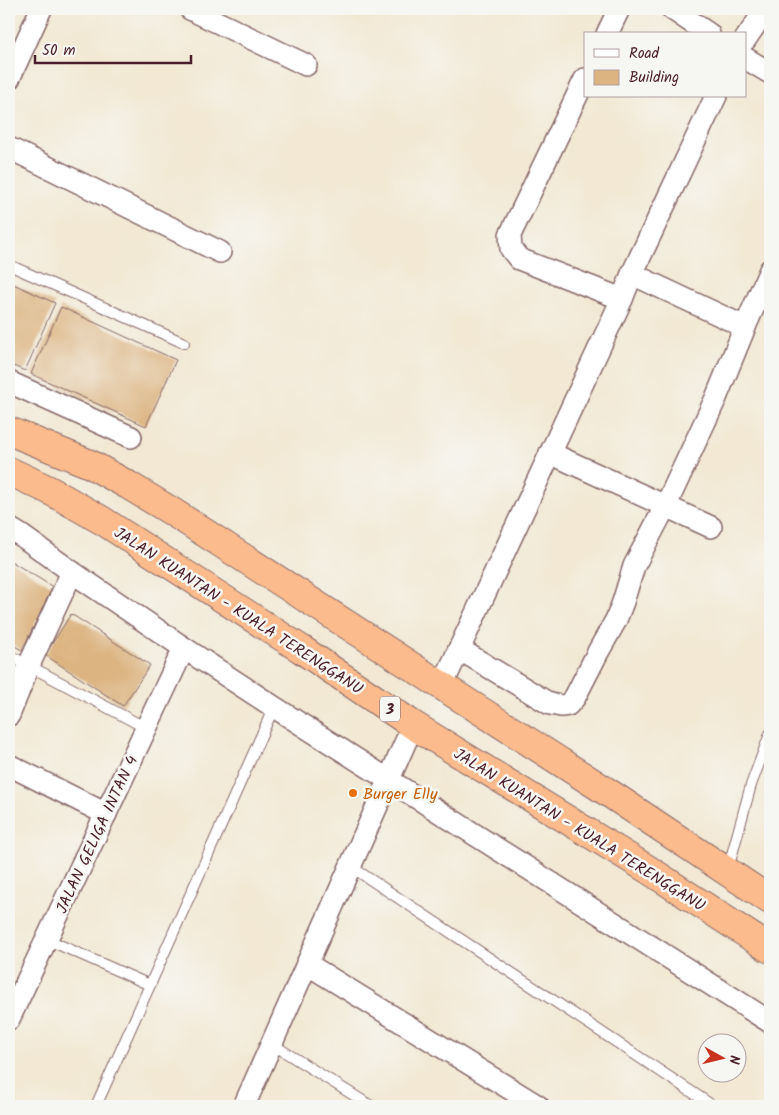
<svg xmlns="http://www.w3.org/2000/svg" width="779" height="1115" viewBox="0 0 779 1115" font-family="Kalam,sans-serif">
  <rect width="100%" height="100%" fill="#f6f6f2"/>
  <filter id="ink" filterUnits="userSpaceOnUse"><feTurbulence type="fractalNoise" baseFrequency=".02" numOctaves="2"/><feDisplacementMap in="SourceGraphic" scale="10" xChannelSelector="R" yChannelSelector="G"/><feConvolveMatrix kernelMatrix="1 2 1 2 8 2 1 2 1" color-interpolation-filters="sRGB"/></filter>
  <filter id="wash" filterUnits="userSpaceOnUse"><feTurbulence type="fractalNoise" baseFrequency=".0096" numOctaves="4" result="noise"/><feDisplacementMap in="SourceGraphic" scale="20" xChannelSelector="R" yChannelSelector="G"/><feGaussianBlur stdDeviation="1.12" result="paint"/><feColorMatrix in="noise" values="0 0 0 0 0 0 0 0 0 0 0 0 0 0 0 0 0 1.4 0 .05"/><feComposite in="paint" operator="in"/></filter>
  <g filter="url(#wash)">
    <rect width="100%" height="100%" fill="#f2e8d3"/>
    <g id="blocks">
      <g fill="#dcb481">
        <path d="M9 282 55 303 25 371 9 364Z"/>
        <path d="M61 307 176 360 146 426 31 374Z"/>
        <path d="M9 560 53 587 22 650 9 643Z"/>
        <path d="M71 614 150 665 123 706 45 655Z"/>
      </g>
    </g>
  </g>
  <g filter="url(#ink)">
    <use href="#blocks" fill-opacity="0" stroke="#856566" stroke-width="1"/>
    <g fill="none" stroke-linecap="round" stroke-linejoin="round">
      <g stroke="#856566" stroke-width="12">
        <g id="service">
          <path d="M9 265 184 343"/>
          <path d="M9 655 146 728"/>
          <path d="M350 866 713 1106"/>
          <path d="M728 869 751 785 770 734"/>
          <path d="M46 939 150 985"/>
          <path d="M272 1044 371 1106"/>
          <path d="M96 1106 274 707"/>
        </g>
      </g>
      <g stroke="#856566" stroke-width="24">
        <g id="minor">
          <path d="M190 9 306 65"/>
          <path d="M672 9 709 34"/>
          <path d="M607 34 619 9"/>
          <path d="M745 40 766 9"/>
          <path d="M745 58 770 73"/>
          <path d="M9 79 41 9"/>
          <path d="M585 79 510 235 511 249 519 259 622 299"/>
          <path d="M9 148 220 252"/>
          <path d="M632 274 745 327"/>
          <path d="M9 382 131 437"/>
          <path d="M550 453 711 527"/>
          <path d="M9 528 22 536 72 572 184 648 274 707 770 1022"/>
          <path d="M459 649 550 704 561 706 568 705 575 697 598 652 616 620 623 602 634 566 666 505 716 398 745 327 770 270"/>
          <path d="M442 686 622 299 632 274 716 96"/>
          <path d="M9 715 29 665 72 572"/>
          <path d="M9 765 106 814"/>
          <path d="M307 964 538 1106"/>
          <path d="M9 1019 184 648"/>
          <path d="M244 1106 413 725"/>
        </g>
      </g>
      <g stroke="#856566" stroke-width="30">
        <g id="trunk">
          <path d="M9 431 90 464 128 485 171 511 442 686 612 795 770 900"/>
          <path d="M9 471 49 490 103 521 301 649 413 725 649 870 770 949"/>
        </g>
      </g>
      <use href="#service" stroke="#fff" stroke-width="10"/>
      <use href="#minor" stroke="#fff" stroke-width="21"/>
      <use href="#trunk" stroke="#fbbb8c" stroke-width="28"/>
    </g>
  </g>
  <circle fill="#e8710a" stroke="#f6f6f2" stroke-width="2" cx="353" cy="793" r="5"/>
  <g text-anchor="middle" stroke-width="5" stroke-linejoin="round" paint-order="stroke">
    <rect fill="#f6f6f2" stroke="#7e6067" stroke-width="1" x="380" y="696.5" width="20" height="25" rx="4"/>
    <g font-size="15" font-weight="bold" fill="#4a1f2b">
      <text x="390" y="714">3</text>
    </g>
    <g font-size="16" fill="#4a1f2b" stroke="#f6f6f2">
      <text transform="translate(239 610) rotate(33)" y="6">JALAN KUANTAN - KUALA TERENGGANU</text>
      <text transform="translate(580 829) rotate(32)" y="6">JALAN KUANTAN - KUALA TERENGGANU</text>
      <text transform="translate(96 834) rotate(-65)" y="6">JALAN GELIGA INTAN 4</text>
    </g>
    <g font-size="16" fill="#c56008" stroke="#f6f6f2" text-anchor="start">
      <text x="363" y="799">Burger Elly</text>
    </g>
  </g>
  <rect width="779" height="1115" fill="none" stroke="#f6f6f2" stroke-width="30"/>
  <rect x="584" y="32" width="162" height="65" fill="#f6f6f2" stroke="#b1a0a2"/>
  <rect x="594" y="49" width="25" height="8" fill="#ffffff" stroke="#b1a0a2"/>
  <text x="629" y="58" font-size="15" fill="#4a1f2b">Road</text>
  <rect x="594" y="70" width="25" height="15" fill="#dcb481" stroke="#b1a0a2"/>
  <text x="629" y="82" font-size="15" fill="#4a1f2b">Building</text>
  <g transform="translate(722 1058) rotate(98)"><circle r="24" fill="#f6f6f2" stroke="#b1a0a2"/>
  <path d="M0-4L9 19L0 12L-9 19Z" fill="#c8321e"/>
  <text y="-8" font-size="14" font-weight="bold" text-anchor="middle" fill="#4a1f2b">N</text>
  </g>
  <path d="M35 55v8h156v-8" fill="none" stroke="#4a1f2b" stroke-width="2.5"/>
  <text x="42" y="55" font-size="15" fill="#4a1f2b" stroke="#f6f6f2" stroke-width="4" paint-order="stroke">50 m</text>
</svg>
